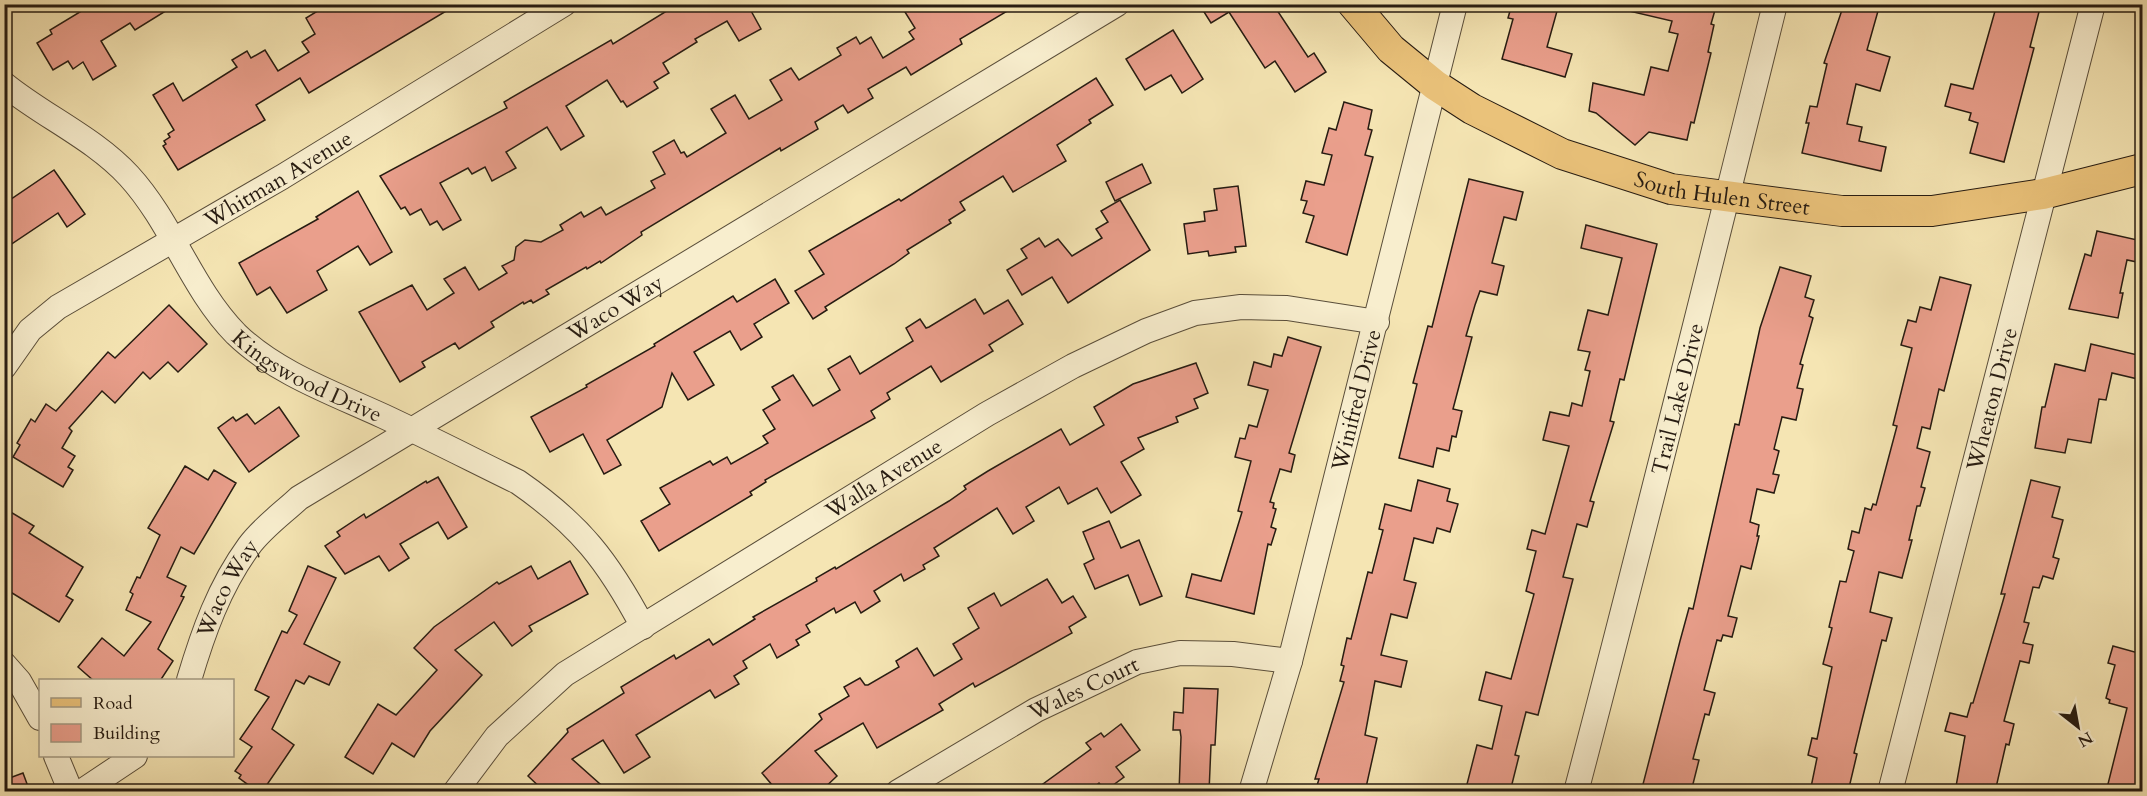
<svg xmlns="http://www.w3.org/2000/svg" width="2147" height="796" viewBox="0 0 2147 796" font-family="Cardo,serif">
  <rect width="100%" height="100%" fill="#f5e5b3"/>
  <filter id="stains"><feTurbulence type="fractalNoise" baseFrequency=".00333" numOctaves="4"/><feColorMatrix values="0 0 0 0 .2 0 0 0 0 .09 0 0 0 0 .02 0 0 0 .5 -.17"/></filter>
  <radialGradient id="worn" r=".72"><stop offset=".6" stop-color="#630" stop-opacity="0"/><stop offset="1" stop-color="#630" stop-opacity=".3"/></radialGradient>
  <g fill="#ea9f8c" stroke="#271c12" stroke-width="1.5">
    <path d="M93 4H177L135 30 130 23 101 41 116 66 93 80 83 62 73 69 68 61 53 70 37 43 52 34 50 30Z"/>
    <path d="M329 4H458L309 93 300 78 256 105 265 120 178 170 163 146 166 144 164 141 170 137 168 134 174 130 153 95 173 83 183 101 237 67 232 60 247 51 251 58 265 50 278 71 309 52 302 42 315 34 306 18Z"/>
    <path d="M678 4H757L750 9 761 29 739 41 727 21 695 39 697 42 663 63 669 73 654 82 658 88 627 107 623 101 621 102 607 80 566 106 584 136 561 150 547 127 506 152 516 168 492 181 485 167 472 174 468 168 440 183 461 220 443 230 437 221 430 225 421 209 410 215 405 207 401 209 380 176 507 108 504 102 611 40 613 44Z"/>
    <path d="M900 4H1019L960 39 962 44 911 75 906 67 868 89 873 98 848 113 843 105 815 122 818 129 781 151 780 148 641 232 642 235 601 263 600 261 587 269 586 267 546 290 549 294 533 303 531 300 524 304 523 302 491 322 494 327 459 349 455 343 422 362 425 367 400 382 359 312 412 285 427 310 454 293 444 279 465 267 479 290 507 273 502 266 514 260 516 247 525 240 541 242 563 230 560 225 581 212 584 217 601 207 606 215 655 188 651 181 665 174 653 152 674 140 681 153 684 152 687 157 726 133 711 109 735 95 749 119 782 100 770 80 791 68 799 80 841 55 837 48 856 37 860 44 871 37 883 58 914 39 909 32 915 28Z"/>
    <path d="M1199 4H1273L1308 57 1314 53 1326 72 1295 92 1275 61 1265 68 1229 12 1211 23Z"/>
    <path d="M1512 4H1559L1547 47 1572 54 1565 77 1502 59 1513 19 1508 18Z"/>
    <path d="M1630 4H1691L1715 10 1711 24 1714 25 1708 52 1711 53 1694 123 1691 122 1687 140 1649 132 1635 145 1596 113 1589 111 1593 83 1644 95 1651 67 1668 71 1678 34 1669 32 1672 21 1629 11Z"/>
    <path d="M1844 4H1880L1867 50 1890 57 1880 91 1856 84 1847 124 1862 127 1859 141 1886 147 1881 171 1802 153 1809 123H1806L1810 106 1817 107 1827 64 1824 63Z"/>
    <path d="M1997 4H2041L2030 47 2034 48 2004 162 1970 153 1978 123 1969 120 1971 113 1945 106 1951 84 1973 89Z"/>
    <path d="M1173 30 1203 79 1182 93 1171 75 1145 90 1126 59Z"/>
    <path d="M1096 78 1113 105 1089 120 1091 123 1057 145 1066 161 1013 192 1003 176 960 202 965 210 949 220 951 223 907 250 909 253 894 264 825 307 827 310 813 319 795 291 824 274 809 251 899 199 901 201Z"/>
    <path d="M1344 102 1372 110 1368 129 1372 130 1365 155 1373 157 1347 255 1306 242 1314 216 1303 213 1307 201 1301 200 1306 181 1324 185 1332 155 1322 153 1329 128 1336 130Z"/>
    <path d="M1142 164 1151 183 1115 201 1106 182Z"/>
    <path d="M54 170 85 214 67 227 58 213 4 249V204Z"/>
    <path d="M1469 179 1523 192 1516 220 1504 217 1492 263 1504 266 1497 295 1480 291 1475 305 1466 336 1472 337 1453 409 1462 411 1456 437 1452 436 1449 451 1437 448 1433 467 1399 458 1417 384 1413 383 1428 326 1432 327Z"/>
    <path d="M1238 186 1246 246 1235 247 1236 252 1209 256 1208 251 1188 254 1184 224 1205 221 1204 212 1217 210 1214 189Z"/>
    <path d="M358 191 392 252 370 265 358 246 317 271 327 290 287 313 270 287 257 295 239 263 318 219 316 217Z"/>
    <path d="M1120 200 1150 250 1068 303 1052 277 1022 295 1007 270 1027 258 1021 249 1039 238 1045 247 1058 239 1072 256 1102 238 1096 229 1108 222 1101 211Z"/>
    <path d="M1586 225 1657 244 1624 380 1620 379 1610 421 1614 422 1590 501 1594 502 1587 527 1577 524 1563 577 1573 579 1538 715 1526 712 1515 755 1519 756 1510 792H1465L1477 745 1492 749 1502 706 1479 700 1486 672 1511 679 1534 594 1526 591 1536 551 1527 549 1532 530 1545 534 1569 446 1543 440 1550 412 1569 416 1572 403 1582 406 1590 371 1585 370 1590 352 1578 350 1588 310 1608 315 1622 258 1581 248Z"/>
    <path d="M2097 231 2142 241V263L2127 260 2120 293H2123L2118 318 2069 309 2085 254 2091 256Z"/>
    <path d="M1780 267 1811 276 1805 297 1814 300 1809 316 1813 318 1800 364 1803 365 1797 388 1803 389 1796 420 1782 417 1774 449 1779 451 1773 474 1779 475 1774 493 1757 489 1750 522 1759 525 1757 536H1759L1751 569 1741 566 1728 616 1737 618 1732 637 1723 635 1721 641 1717 640 1704 690 1715 693 1709 715 1705 714 1693 759 1699 760 1691 792H1641L1680 641 1689 608 1693 609 1735 424 1739 425 1760 328Z"/>
    <path d="M1940 277 1971 285 1944 391 1939 389 1930 429 1922 427 1917 448 1930 452 1921 487 1925 488 1920 506H1917L1909 540H1912L1902 578 1879 572 1870 612 1892 618 1886 641 1882 640 1862 720 1854 753 1857 754 1848 792H1810L1817 758 1808 755 1812 738 1817 739 1832 667 1823 664 1832 628 1829 627 1840 581 1846 582 1854 551 1848 549 1852 531 1859 533 1865 508 1871 510 1873 504 1876 505 1897 426 1893 425 1912 348 1901 345 1908 320 1916 322 1920 307 1931 310Z"/>
    <path d="M775 279 789 303 754 324 762 337 741 350 730 331 694 352 714 385 688 400 672 373 662 407 607 440 621 465 604 474 583 434 550 452 531 417 587 387 586 385 655 346 654 344 733 296 737 302Z"/>
    <path d="M975 299 984 314 1008 300 1023 324 989 345 993 351 941 382 931 366 887 393 890 399 871 411 875 418 765 480 766 482 750 492 752 495 659 551 641 521 670 504 660 488 710 461 713 465 727 457 731 464 768 443 763 436 775 429 763 410 780 400 772 387 793 375 813 406 840 390 828 369 850 356 860 374 913 341 906 328 920 319 926 328 929 327Z"/>
    <path d="M169 305 207 344 178 372 168 362 150 379 143 372 115 403 102 391 69 428 72 431 62 448 75 456 68 467 73 470 63 487 13 457 20 445 17 443 31 419 35 422 46 404 56 411 108 352 115 358Z"/>
    <path d="M1288 337 1321 347 1289 453 1295 455 1291 472 1280 469 1270 502 1274 503 1273 508 1276 509 1271 527 1276 529 1271 545 1268 544 1254 614 1186 597 1192 574 1221 581 1242 512 1238 511 1251 461 1235 457 1240 438 1245 439 1249 425 1257 427 1268 390 1248 385 1254 362 1271 367 1274 354 1282 356Z"/>
    <path d="M2091 344 2142 356V380L2112 373 2106 400 2099 399 2091 443 2068 439 2065 453 2035 448 2042 407H2045L2055 364 2085 371Z"/>
    <path d="M1196 363 1208 393 1194 399 1198 408 1176 417 1178 422 1138 438 1144 449 1121 462 1141 495 1111 513 1097 488 1068 504 1059 487 1026 507 1034 521 1013 534 997 508 934 548 939 556 923 565 925 569 904 581 901 574 874 591 880 601 861 613 855 602 836 613 834 608 806 625 810 632 796 640 799 645 777 658 770 644 743 661 747 668 734 676 739 684 715 698 710 690 636 735 650 757 624 773 603 740 572 759 609 792H545L528 776 568 732 567 729 624 693 621 687 674 655 676 659 709 639 713 645 755 619 753 617 817 581 816 578 835 567 836 569 949 501 966 489 964 486 988 471 1061 429 1070 445 1104 425 1094 407 1133 384Z"/>
    <path d="M279 407 299 436 249 472 218 428 233 417 236 421 247 414 255 424Z"/>
    <path d="M185 466 208 480 214 470 236 483 194 554 181 547 167 577 186 586 181 596 184 597 158 649 173 661 160 681H94L78 667 102 638 124 656 151 622 126 610 133 594 130 592 137 577 140 578 160 535 148 528Z"/>
    <path d="M438 477 467 527 448 539 438 522 400 544 409 558 389 571 379 556 345 574 325 546 340 536 337 532 364 514 366 518 426 481 427 483Z"/>
    <path d="M1418 480 1450 489 1447 501 1458 504 1450 532 1437 528 1433 543 1414 538 1404 580 1416 583 1407 618 1391 614 1381 655 1407 661 1401 687 1375 681 1365 735 1377 738 1365 792H1315L1319 779H1315L1344 682 1340 681 1344 666 1341 665 1347 638 1351 639 1368 572 1372 573 1383 530 1379 529 1385 504 1411 511Z"/>
    <path d="M2031 480 2060 487 2052 517 2063 520 2053 557 2059 559 2053 579 2043 576 2039 588 2033 587 2024 622 2029 623 2023 643 2033 645 2029 663 2020 661 2004 721 2014 724 2009 745 2006 744 1995 792H1955L1965 736 1945 731 1950 713 1967 717 1971 703H1973L2005 594H2001Z"/>
    <path d="M4 508 34 526 29 533 83 567 66 596 73 600 59 622 4 588Z"/>
    <path d="M1109 521 1121 548 1139 540 1162 596 1140 605 1128 575 1095 589 1084 564 1094 559 1083 532Z"/>
    <path d="M570 561 588 594 529 626 532 631 512 646 494 622 455 650 482 675 430 731 414 757 392 743 373 774 345 757 378 704 396 715 437 670 414 648 434 627 497 582 499 584 531 566 538 579Z"/>
    <path d="M308 566 336 578 304 644 340 662 329 685 309 676 304 684 296 680 272 729 294 745 262 792H258L239 778 241 775 235 771 252 747 240 739 269 697 255 690 282 631 287 633 297 615 289 611Z"/>
    <path d="M1047 579 1062 603 1073 596 1086 617 1069 627 1072 633 975 687 973 683 939 704 943 710 877 748 863 723 815 751 837 776 820 792H778L762 773 822 719 819 714 849 696 844 687 860 678 865 685H868L899 667 896 661 917 648 934 676 962 659 953 644 979 628 968 608 994 593 1001 606Z"/>
    <path d="M2113 646 2142 654V792H2106L2127 708 2109 703 2110 700 2106 698 2115 665 2108 663Z"/>
    <path d="M1184 688 1218 689 1215 745H1211L1209 792H1179L1181 737 1180 730H1173L1174 712 1183 713Z"/>
    <path d="M1121 724 1140 750 1116 767 1124 777 1105 791 1099 783 1088 792H1032L1091 749 1086 743 1101 733 1104 737Z"/>
    <path d="M23 773 30 792H4V780Z"/>
  </g>
  <g fill="none" stroke-linecap="round" stroke-linejoin="round">
    <g stroke="#5a4e3a" stroke-width="26">
      <g id="minor">
        <path id="s1" d="M4 84C43 116 94 138 129 176 172 223 191 288 236 334 276 373 333 393 383 416 428 437 473 460 518 482 580 525 608 561 643 627"/>
        <path id="s2" d="M4 367 30 330 58 307 282 177 564 4"/>
        <path d="M4 664 19 681 40 718"/>
        <path id="s3" d="M189 680C203 633 219 587 249 546 262 528 283 513 299 498L1117 4"/>
        <path d="M56 756 71 792"/>
        <path d="M81 792 135 756"/>
        <path id="s4" d="M455 792 497 736 565 674 987 414 1073 366 1146 331 1195 313 1241 307 1287 308 1377 322"/>
        <path id="s5" d="M898 792 1036 710 1137 662 1180 653 1233 654 1290 661"/>
        <path id="s6" d="M1251 792 1290 661 1455 4"/>
        <path id="s7" d="M1576 792C1645 530 1710 267 1775 4"/>
        <path id="s8" d="M1890 792 2093 4"/>
      </g>
    </g>
    <g stroke="#271c12" stroke-width="32">
      <g id="major">
        <path id="s9" d="M1353 4 1391 49 1435 85 1472 109 1562 154 1671 189 1842 211H1932L2043 194 2142 169"/>
      </g>
    </g>
    <use href="#minor" stroke="#f8eece" stroke-width="24"/>
    <use href="#major" stroke="#eac27a" stroke-width="30"/>
  </g>
  <g text-anchor="middle" stroke-width="4.5" stroke-linejoin="round" paint-order="stroke">
    <g font-size="22" fill="#271c12" stroke="#f8eece">
      <text dy="8" stroke="none"><textPath href="#s2" startOffset="336">Whitman Avenue</textPath></text>
      <text dy="8" stroke="none"><textPath href="#s9" startOffset="426">South Hulen Street</textPath></text>
      <text dy="8" stroke="none"><textPath href="#s3" startOffset="586">Waco Way</textPath></text>
      <text dy="8" stroke="none"><textPath href="#s1" startOffset="430">Kingswood Drive</textPath></text>
      <text dy="8" stroke="none"><textPath href="#s7" startOffset="406">Trail Lake Drive</textPath></text>
      <text dy="8" stroke="none"><textPath href="#s8" startOffset="406">Wheaton Drive</textPath></text>
      <text dy="8" stroke="none"><textPath href="#s6" startOffset="406">Winifred Drive</textPath></text>
      <text dy="8" stroke="none"><textPath href="#s4" startOffset="536">Walla Avenue</textPath></text>
      <text dy="8" stroke="none"><textPath href="#s3" startOffset="100">Waco Way</textPath></text>
      <text dy="8" stroke="none"><textPath href="#s5" startOffset="213">Wales Court</textPath></text>
    </g>
  </g>
  <rect width="2147" height="796" fill="none" stroke="#f5e5b3" stroke-width="24"/>
  <rect x="6" y="6" width="2135" height="784" fill="none" stroke="#271c12" stroke-width="3"/>
  <rect x="12" y="12" width="2123" height="772" fill="none" stroke="#271c12" stroke-width="1.5"/>
  <rect x="39" y="679" width="195" height="78" fill="#f8eece" stroke="#a49a83" stroke-width="1.5"/>
  <rect x="51" y="698" width="30" height="9" fill="#eac27a" stroke="#a49a83" stroke-width="1.5"/>
  <text x="93" y="709" font-size="18" fill="#271c12">Road</text>
  <rect x="51" y="724" width="30" height="18" fill="#ea9f8c" stroke="#a49a83" stroke-width="1.5"/>
  <text x="93" y="739" font-size="18" fill="#271c12">Building</text>
  <g transform="translate(2078 727) rotate(149)" stroke="#f8eece" stroke-width="4.5" paint-order="stroke">
  <path d="M0-4.5L10 22L0 15L-10 22Z" fill="#271c12"/>
  <text y="-9" font-size="16" font-weight="bold" text-anchor="middle" fill="#271c12">N</text>
  </g>
  <rect width="100%" height="100%" filter="url(#stains)"/>
  <rect width="100%" height="100%" fill="url(#worn)"/>
</svg>
